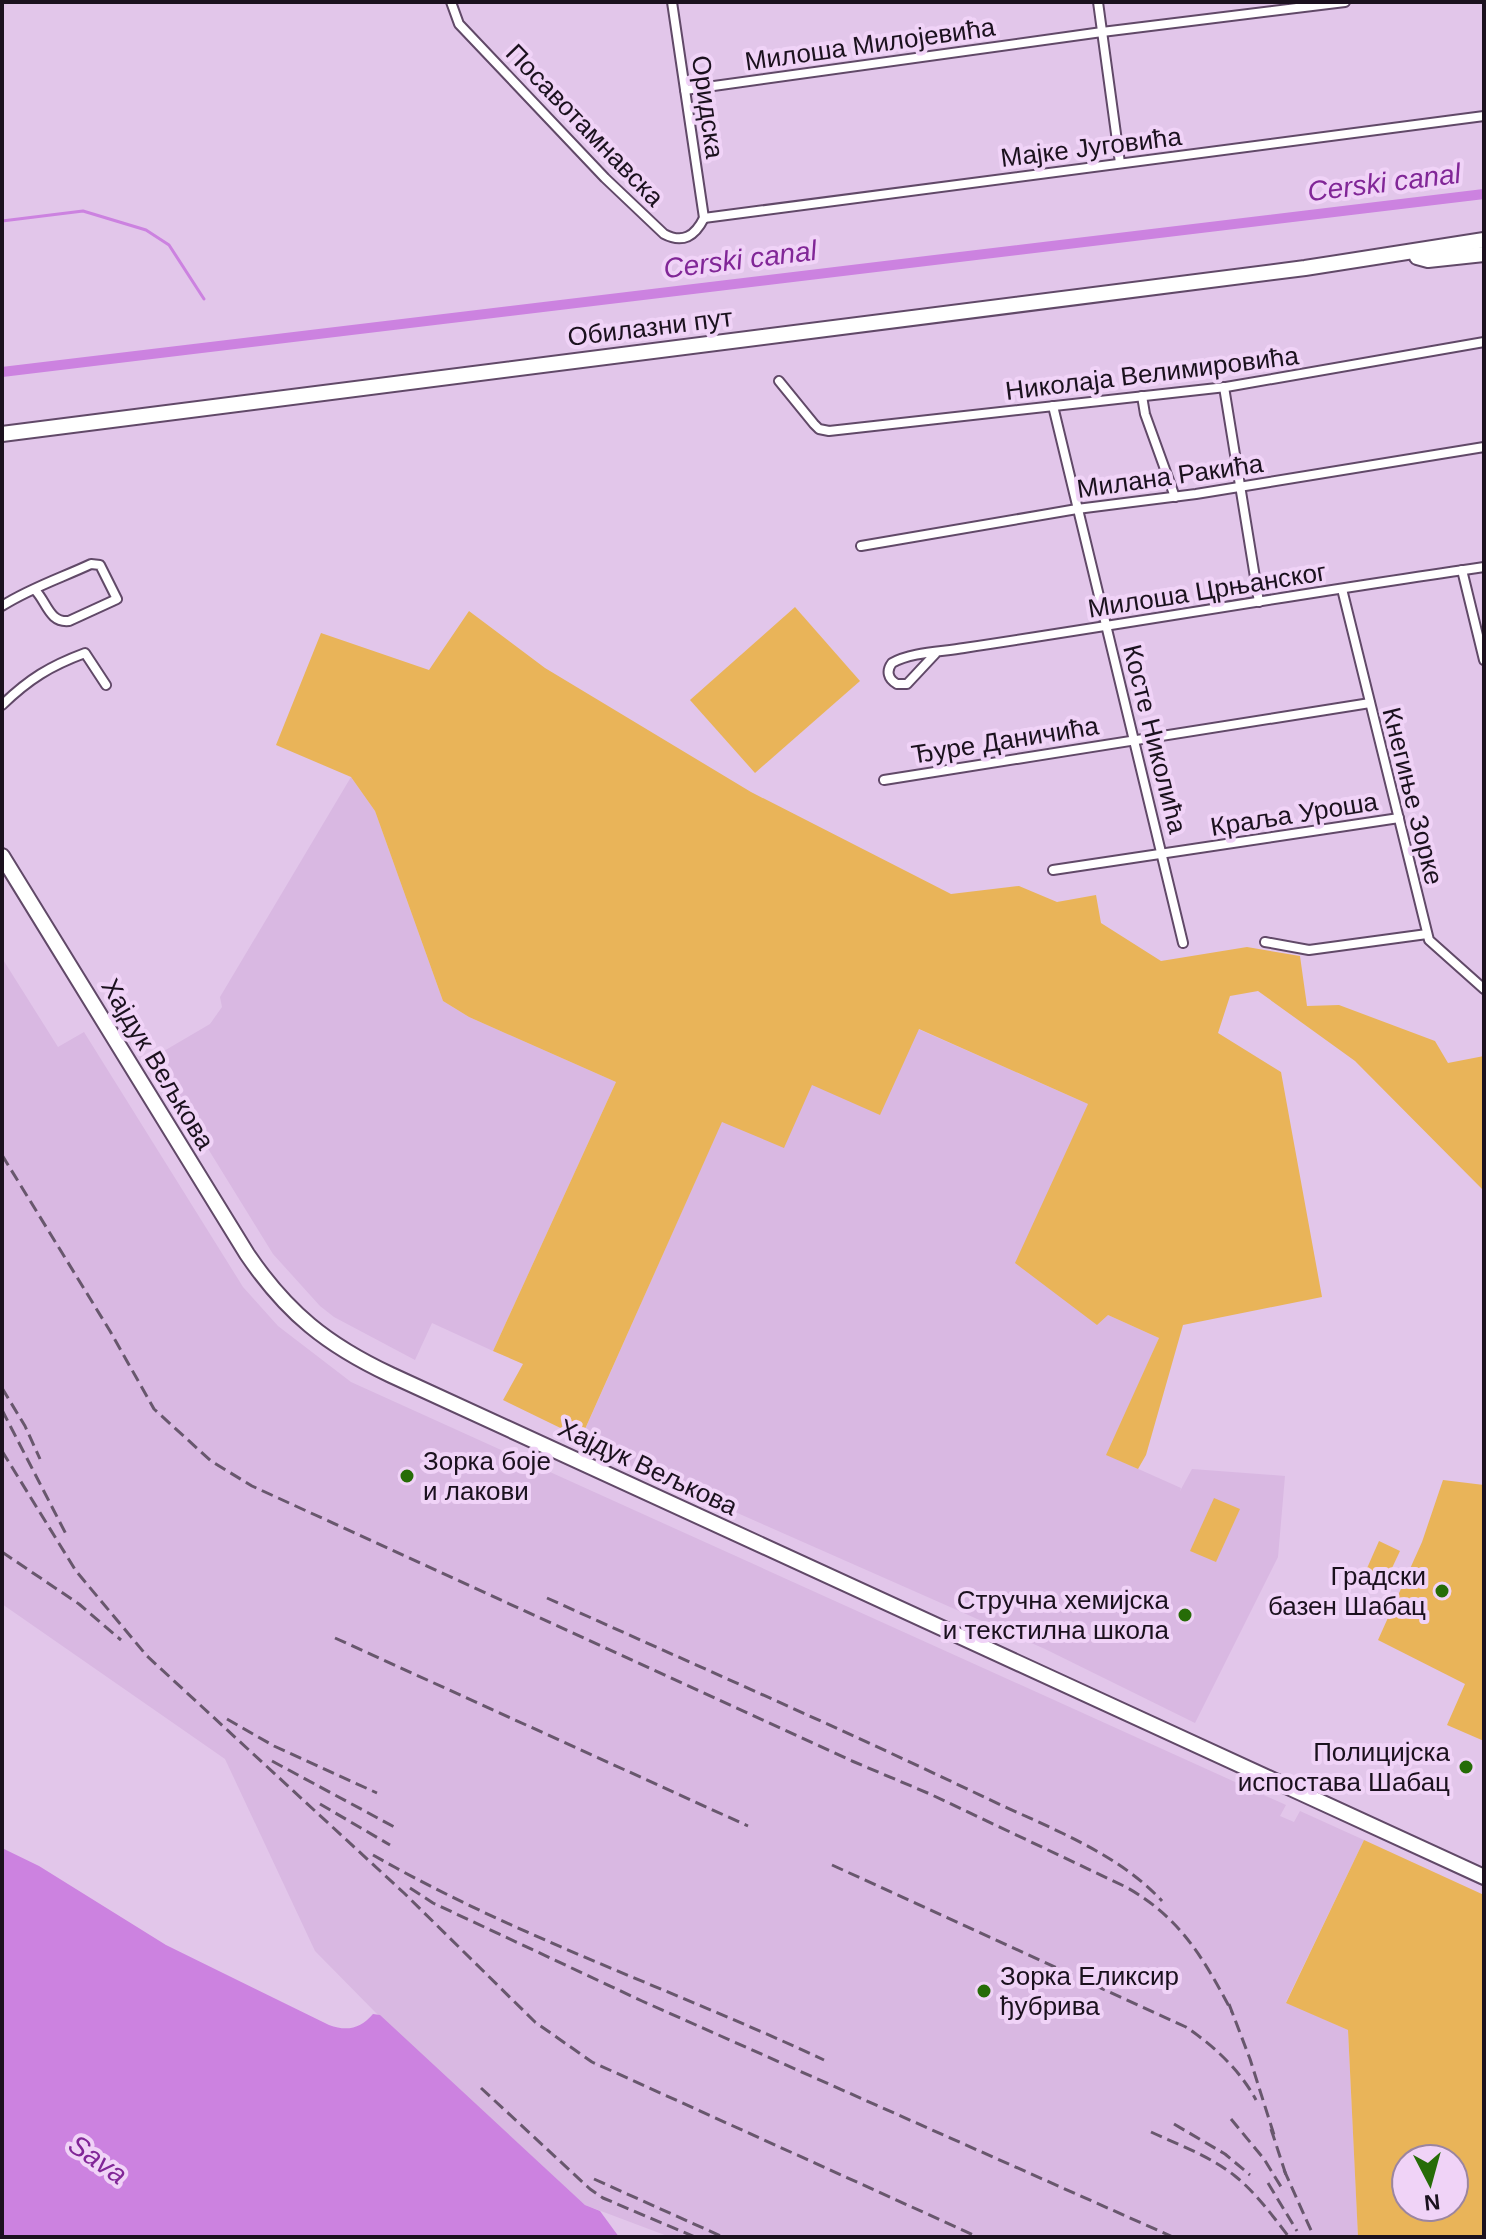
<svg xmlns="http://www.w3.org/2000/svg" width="1486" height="2239" viewBox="0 0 1486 2239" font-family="Arial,sans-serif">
  <rect width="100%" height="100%" fill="#e2c6ea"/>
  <g fill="#d9b8e2">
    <path d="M351 777 375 811 443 1001 469 1017 616 1082 493 1351 432 1323 415 1360 334 1317 320 1306 273 1254 152 1058 210 1024 222 1007 220 997Z"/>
    <path d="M2 958 58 1047 84 1032 243 1287 278 1326 351 1382 1286 1805 1280 1816 1294 1822 1300 1811 1364 1840 1286 2002 1348 2030 1358 2237H670L585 2205 376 2013 315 1951 225 1759 2 1604Z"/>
    <path d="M918 1029 1088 1104 1108 1315 1159 1338 1107 1455 1181 1488 1180 1491 1192 1469 1285 1476 1278 1557 1195 1723 1045 1649 579 1443 722 1121 812 1085Z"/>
  </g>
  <g fill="#e9b459" fill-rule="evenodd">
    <path d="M795 607 860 681 755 773 690 700Z"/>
    <path d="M469 611 545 668 751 792 951 894 1019 886 1057 902 1096 895 1101 923 1161 961 1247 947 1300 956 1307 1006 1339 1005 1435 1041 1448 1063 1484 1056V1191L1355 1061 1258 991 1230 996 1218 1033 1281 1072 1322 1297 1183 1325 1146 1455 1138 1469 1106 1455 1159 1338 1108 1315 1097 1325 1015 1263 1088 1104 919 1029 880 1115 812 1085 784 1148 722 1122 581 1438 503 1400 523 1364 493 1351 616 1082 469 1017 443 1001 375 811 351 777 276 745 321 633 429 670Z"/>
    <path d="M1443 1480 1484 1485V1741L1447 1725 1465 1684 1378 1640 1422 1542Z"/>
    <path d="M1214 1498 1240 1509 1216 1562 1190 1551Z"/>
    <path d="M1379 1541 1400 1551 1384 1585 1364 1575Z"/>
    <path d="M1364 1840 1484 1895V2237H1358L1348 2030 1286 2003ZM1454 2159V2207H1406V2159Z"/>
  </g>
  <path fill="#cc82e0" d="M2 1848 39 1866 166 1945 329 2025C348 2032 361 2028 373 2014L380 2015 585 2205 600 2211 619 2237H2Z"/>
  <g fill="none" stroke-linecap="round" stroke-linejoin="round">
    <path stroke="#cc82e0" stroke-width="3" d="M2 221 83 211 146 230 169 245 204 299"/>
    <path stroke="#cc82e0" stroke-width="10" d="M2 372 1484 194"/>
    <g stroke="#614968" stroke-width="12">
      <g id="street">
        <path d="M451 2 459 24 605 178 664 234C683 244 695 236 704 218"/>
        <path d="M672 2 704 218"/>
        <path d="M1098 2 1120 163"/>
        <path d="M685 90 1102 32 1345 2"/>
        <path d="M704 218 1484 116"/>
        <path d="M779 381 814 424 819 429 829 431 1226 387 1484 342"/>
        <path d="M1224 387 1259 602"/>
        <path d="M1142 396 1145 414 1175 497"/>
        <path d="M1053 406 1183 943"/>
        <path d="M861 546 1077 509 1196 494 1484 447"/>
        <path d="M1462 570 1484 660"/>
        <path d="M1342 589 1429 940 1484 989"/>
        <path d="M2 606C30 588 61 578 91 564L100 565 117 599 69 621C49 623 47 602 35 590"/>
        <path d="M936 653 907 684H897C888 679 886 671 892 663 912 652 941 652 964 648 1137 622 1310 592 1484 567"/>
        <path d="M2 705C29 679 50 666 85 653L106 685"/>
        <path d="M884 780 1370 703"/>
        <path d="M1053 870 1399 818"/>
        <path d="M1265 942 1309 950 1427 934"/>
      </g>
    </g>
    <g stroke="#614968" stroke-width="18">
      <g id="primary">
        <path d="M1417 257 1428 260 1484 254"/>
        <path d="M2 434 1305 268 1484 240"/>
        <path d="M2 856 247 1254C287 1313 327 1345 391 1375L1484 1877"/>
      </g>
    </g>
    <use href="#street" stroke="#fff" stroke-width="8"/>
    <use href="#primary" stroke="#fff" stroke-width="14"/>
    <g stroke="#68576d" stroke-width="3" stroke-dasharray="12 6" stroke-linecap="butt">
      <path d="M2 1155 110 1331 154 1409 211 1461 252 1486 852 1761 930 1794 1126 1887C1180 1917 1204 1959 1232 2012"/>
      <path d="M2 1388 25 1426 40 1459"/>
      <path d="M2 1410 68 1538"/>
      <path d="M2 1451 76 1571 147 1656 404 1893 535 2022 592 2062 978 2237"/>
      <path d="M2 1552 79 1604 121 1640"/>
      <path d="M547 1598C693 1664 840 1728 984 1797 1044 1826 1116 1851 1162 1901"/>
      <path d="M335 1638 748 1826"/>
      <path d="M227 1719 274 1746 377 1793"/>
      <path d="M272 1761 398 1829"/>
      <path d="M320 1804 390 1845"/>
      <path d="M373 1855C516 1937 675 1990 824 2060"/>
      <path d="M832 1865 1186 2027C1214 2046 1240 2070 1256 2100"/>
      <path d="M410 1888 433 1903 642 2001 1173 2237"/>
      <path d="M1229 2004 1250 2059 1275 2138"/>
      <path d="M481 2088 590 2189 603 2198 695 2237"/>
      <path d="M1231 2119 1264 2159 1283 2190"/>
      <path d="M1174 2124 1225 2154 1250 2175"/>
      <path d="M1271 2129 1287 2178"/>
      <path d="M1151 2132C1179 2145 1210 2156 1235 2176 1256 2193 1272 2215 1289 2237"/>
      <path d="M1284 2170 1314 2237"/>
      <path d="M594 2179 723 2237"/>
      <path d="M1268 2183 1297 2231"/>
    </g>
  </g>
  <g fill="#266c07" stroke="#f0d3f7" stroke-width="3">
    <circle cx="407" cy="1476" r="8"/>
    <circle cx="1442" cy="1591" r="8"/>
    <circle cx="1185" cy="1615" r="8"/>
    <circle cx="1466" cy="1767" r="8"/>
    <circle cx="984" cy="1991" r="8"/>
  </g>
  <g text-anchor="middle" stroke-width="8" stroke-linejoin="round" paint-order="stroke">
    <g font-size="26" fill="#1b111e" stroke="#f0d3f7">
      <text transform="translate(870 44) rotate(-8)" y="9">Милоша Милојевића</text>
      <text transform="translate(708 107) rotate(82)" y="9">Оридска</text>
      <text transform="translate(585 125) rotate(46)" y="9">Посавотамнавска</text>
      <text transform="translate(1091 147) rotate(-7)" y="9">Мајке Југовића</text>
      <text transform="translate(650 327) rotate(-7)" y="9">Обилазни пут</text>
      <text transform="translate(1152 373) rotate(-7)" y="9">Николаја Велимировића</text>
      <text transform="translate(1170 476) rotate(-8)" y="9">Милана Ракића</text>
      <text transform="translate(1207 590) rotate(-9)" y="9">Милоша Црњанског</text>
      <text transform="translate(1155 739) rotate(76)" y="9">Косте Николића</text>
      <text transform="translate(1005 740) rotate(-9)" y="9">Ђуре Даничића</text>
      <text transform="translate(1413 796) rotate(76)" y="9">Кнегиње Зорке</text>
      <text transform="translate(1294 814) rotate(-9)" y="9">Краља Уроша</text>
      <text transform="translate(158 1064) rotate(59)" y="9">Хајдук Вељкова</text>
      <text transform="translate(648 1467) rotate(25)" y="9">Хајдук Вељкова</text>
    </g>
    <g font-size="26" fill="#1b111e" stroke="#f0d3f7" text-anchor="end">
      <text x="423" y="1470" text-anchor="start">Зорка боје<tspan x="423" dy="30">и лакови</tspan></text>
      <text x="1426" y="1585">Градски<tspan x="1426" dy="30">базен Шабац</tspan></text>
      <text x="1169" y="1609">Стручна хемијска<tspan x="1169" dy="30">и текстилна школа</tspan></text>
      <text x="1450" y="1761">Полицијска<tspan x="1450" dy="30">испостава Шабац</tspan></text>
      <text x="1000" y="1985" text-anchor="start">Зорка Еликсир<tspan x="1000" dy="30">ђубрива</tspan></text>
    </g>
    <g font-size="28" font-style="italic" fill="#812697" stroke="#f0d3f7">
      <text transform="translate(1384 182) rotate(-7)" y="10">Cerski canal</text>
      <text transform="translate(740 259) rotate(-7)" y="10">Cerski canal</text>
      <text transform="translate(98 2159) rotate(35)" y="10">Sava</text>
    </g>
  </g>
  <rect width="1486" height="2239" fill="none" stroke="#1b111e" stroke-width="8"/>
  <g transform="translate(1430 2183) rotate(174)"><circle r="38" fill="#f0d3f7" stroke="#9b85a0" stroke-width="2"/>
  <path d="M0-6L14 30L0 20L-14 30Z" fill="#266c07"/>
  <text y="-12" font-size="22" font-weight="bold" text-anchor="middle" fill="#1b111e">N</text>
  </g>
</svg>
